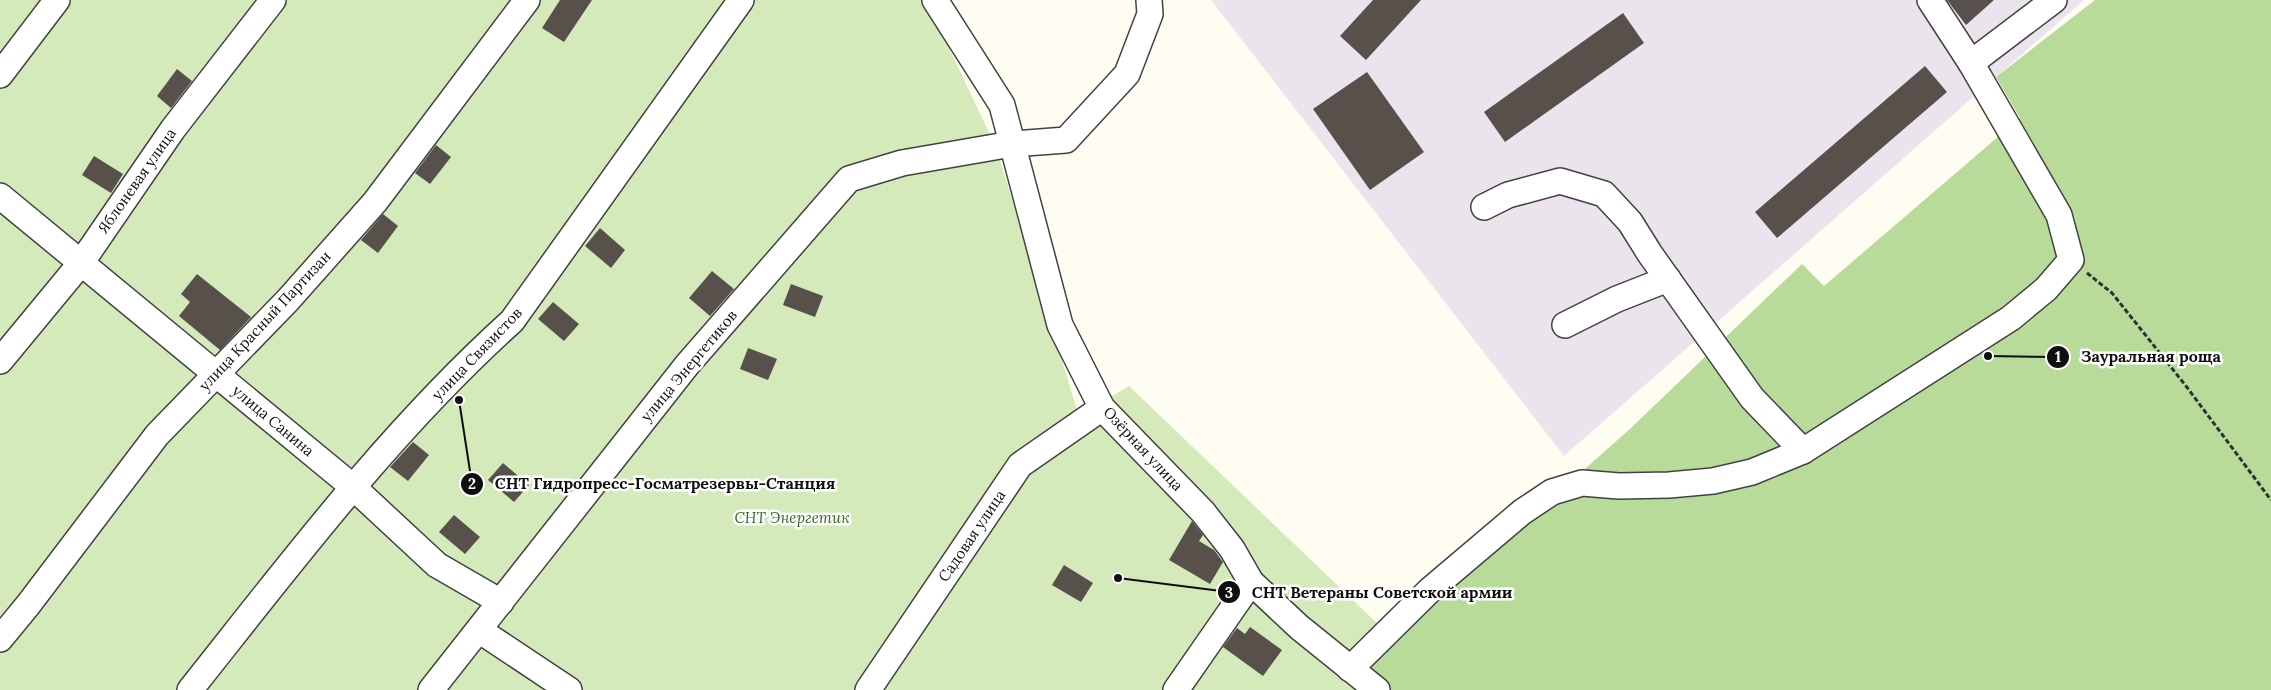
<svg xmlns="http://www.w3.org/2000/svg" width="2271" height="690" viewBox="0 0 2271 690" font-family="Lora,serif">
  <rect width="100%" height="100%" fill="#fffcf1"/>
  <path fill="#ece4ed" d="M1211 0H2084L1564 456Z"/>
  <path fill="#d4eaba" d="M0 0H926L996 147 1079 416 1129 386 1447 690H0Z"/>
  <path fill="#b8db99" d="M2095 0H2271V690H1379L1357 672 1632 427 1802 264 1824 286 2020 118 1996 77Z"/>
  <g fill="#58504b">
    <path d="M560 0H592L564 42 542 28Z"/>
    <path d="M1373 0H1421L1366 60 1340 36Z"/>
    <path d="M1947 0H1994L1966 25Z"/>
    <path d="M1623 13 1644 43 1505 142 1484 112Z"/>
    <path d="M1925 66 1947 92 1777 238 1755 212Z"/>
    <path d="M177 69 192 81 171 108 157 96Z"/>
    <path d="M1367 72 1424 152 1370 190 1313 109Z"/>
    <path d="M436 145 451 157 430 184 415 173Z"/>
    <path d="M94 156 123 174 111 193 82 175Z"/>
    <path d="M383 214 398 226 378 253 361 240Z"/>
    <path d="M600 228 625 250 611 268 585 246Z"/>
    <path d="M712 271 734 289 710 316 689 298Z"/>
    <path d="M197 274 251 317 220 350 179 316 190 302 181 294Z"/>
    <path d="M791 284 823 296 815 317 783 305Z"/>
    <path d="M553 302 579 324 564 341 538 319Z"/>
    <path d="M748 348 777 359 768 380 740 369Z"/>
    <path d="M413 442 429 455 408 481 390 467Z"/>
    <path d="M503 463 529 485 514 502 488 480Z"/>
    <path d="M454 515 480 537 465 554 439 532Z"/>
    <path d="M1192 521 1203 535 1199 541 1214 550 1223 562 1210 584 1169 560Z"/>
    <path d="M1064 565 1093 583 1081 602 1052 585Z"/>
    <path d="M1250 627 1282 650 1263 676 1223 647 1237 628 1245 634Z"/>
  </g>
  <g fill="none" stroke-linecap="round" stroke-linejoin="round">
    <g stroke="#424242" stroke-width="28">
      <g id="minor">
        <path d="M935 0 1002 105 1060 325 1102 408 1203 512 1232 549 1251 582 1299 627 1377 690"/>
        <path d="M1971 63 2054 0"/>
        <path d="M0 75 57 0"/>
        <path d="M0 196 353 487 437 565 501 602"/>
        <path d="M1484 207 1508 195 1560 181 1604 194 1630 222 1650 254 1752 398 1803 451"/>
        <path d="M1565 325 1617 299 1668 279"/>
        <path d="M0 361 81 263 173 129 273 0"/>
        <path d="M479 630 569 690"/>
        <path d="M0 639 28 605 157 435 288 300 375 202 527 0"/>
        <path d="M1350 669 1430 590 1522 512 1552 492 1582 483 1619 486 1669 485 1713 481 1752 472 1803 451 2011 318 2046 289 2071 260 2059 215 1971 63 1930 0"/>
        <path d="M190 690C291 563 390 431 512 321L741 0"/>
        <path d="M431 690 687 365 849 179 902 163 1012 144 1066 140 1127 74 1150 14 1149 0"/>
        <path d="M868 690 1020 465 1102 408"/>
        <path d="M1176 690 1251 582"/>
      </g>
    </g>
    <path stroke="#313131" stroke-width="3" stroke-dasharray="5 2.5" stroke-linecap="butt" d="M2087 273 2112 293 2186 386 2271 500"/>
    <use href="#minor" stroke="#fff" stroke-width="25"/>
  </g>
  <g text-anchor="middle" stroke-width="5" stroke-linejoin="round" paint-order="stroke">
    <g font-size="15" fill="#0f0f0f" stroke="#fff">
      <text transform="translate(137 181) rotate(-55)" y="5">Яблоневая улица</text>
      <text transform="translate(265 321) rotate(-47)" y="5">улица Красный Партизан</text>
      <text transform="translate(477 354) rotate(-46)" y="5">улица Связистов</text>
      <text transform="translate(689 366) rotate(-50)" y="5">улица Энергетиков</text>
      <text transform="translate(273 421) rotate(40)" y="5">улица Санина</text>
      <text transform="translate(1143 449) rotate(47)" y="5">Озёрная улица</text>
      <text transform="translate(972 536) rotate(-56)" y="5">Садовая улица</text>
    </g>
    <g font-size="15" font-style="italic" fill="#2f681e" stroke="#fff">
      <text x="792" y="523">СНТ Энергетик</text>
    </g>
  </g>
  <path fill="none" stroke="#0f0f0f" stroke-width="2" d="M1988 356L2058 357M459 400L472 484M1118 578L1229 592"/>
  <g fill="#0f0f0f" stroke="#fff" stroke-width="2">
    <circle cx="1988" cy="356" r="5"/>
    <circle cx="459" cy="400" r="5"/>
    <circle cx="1118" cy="578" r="5"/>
    <circle cx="2058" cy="357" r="12"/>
    <circle cx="472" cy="484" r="12"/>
    <circle cx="1229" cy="592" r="12"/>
  </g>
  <g font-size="15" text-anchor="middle" font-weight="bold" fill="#fff">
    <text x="2058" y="362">1</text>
    <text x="472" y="489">2</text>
    <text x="1229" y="598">3</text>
  </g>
  <g font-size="16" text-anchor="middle" font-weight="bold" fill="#0f0f0f" stroke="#fff" stroke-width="5" stroke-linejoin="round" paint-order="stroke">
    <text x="2151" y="362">Зауральная роща</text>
    <text x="665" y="489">СНТ Гидропресс-Госматрезервы-Станция</text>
    <text x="1382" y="598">СНТ Ветераны Советской армии</text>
  </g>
</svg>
